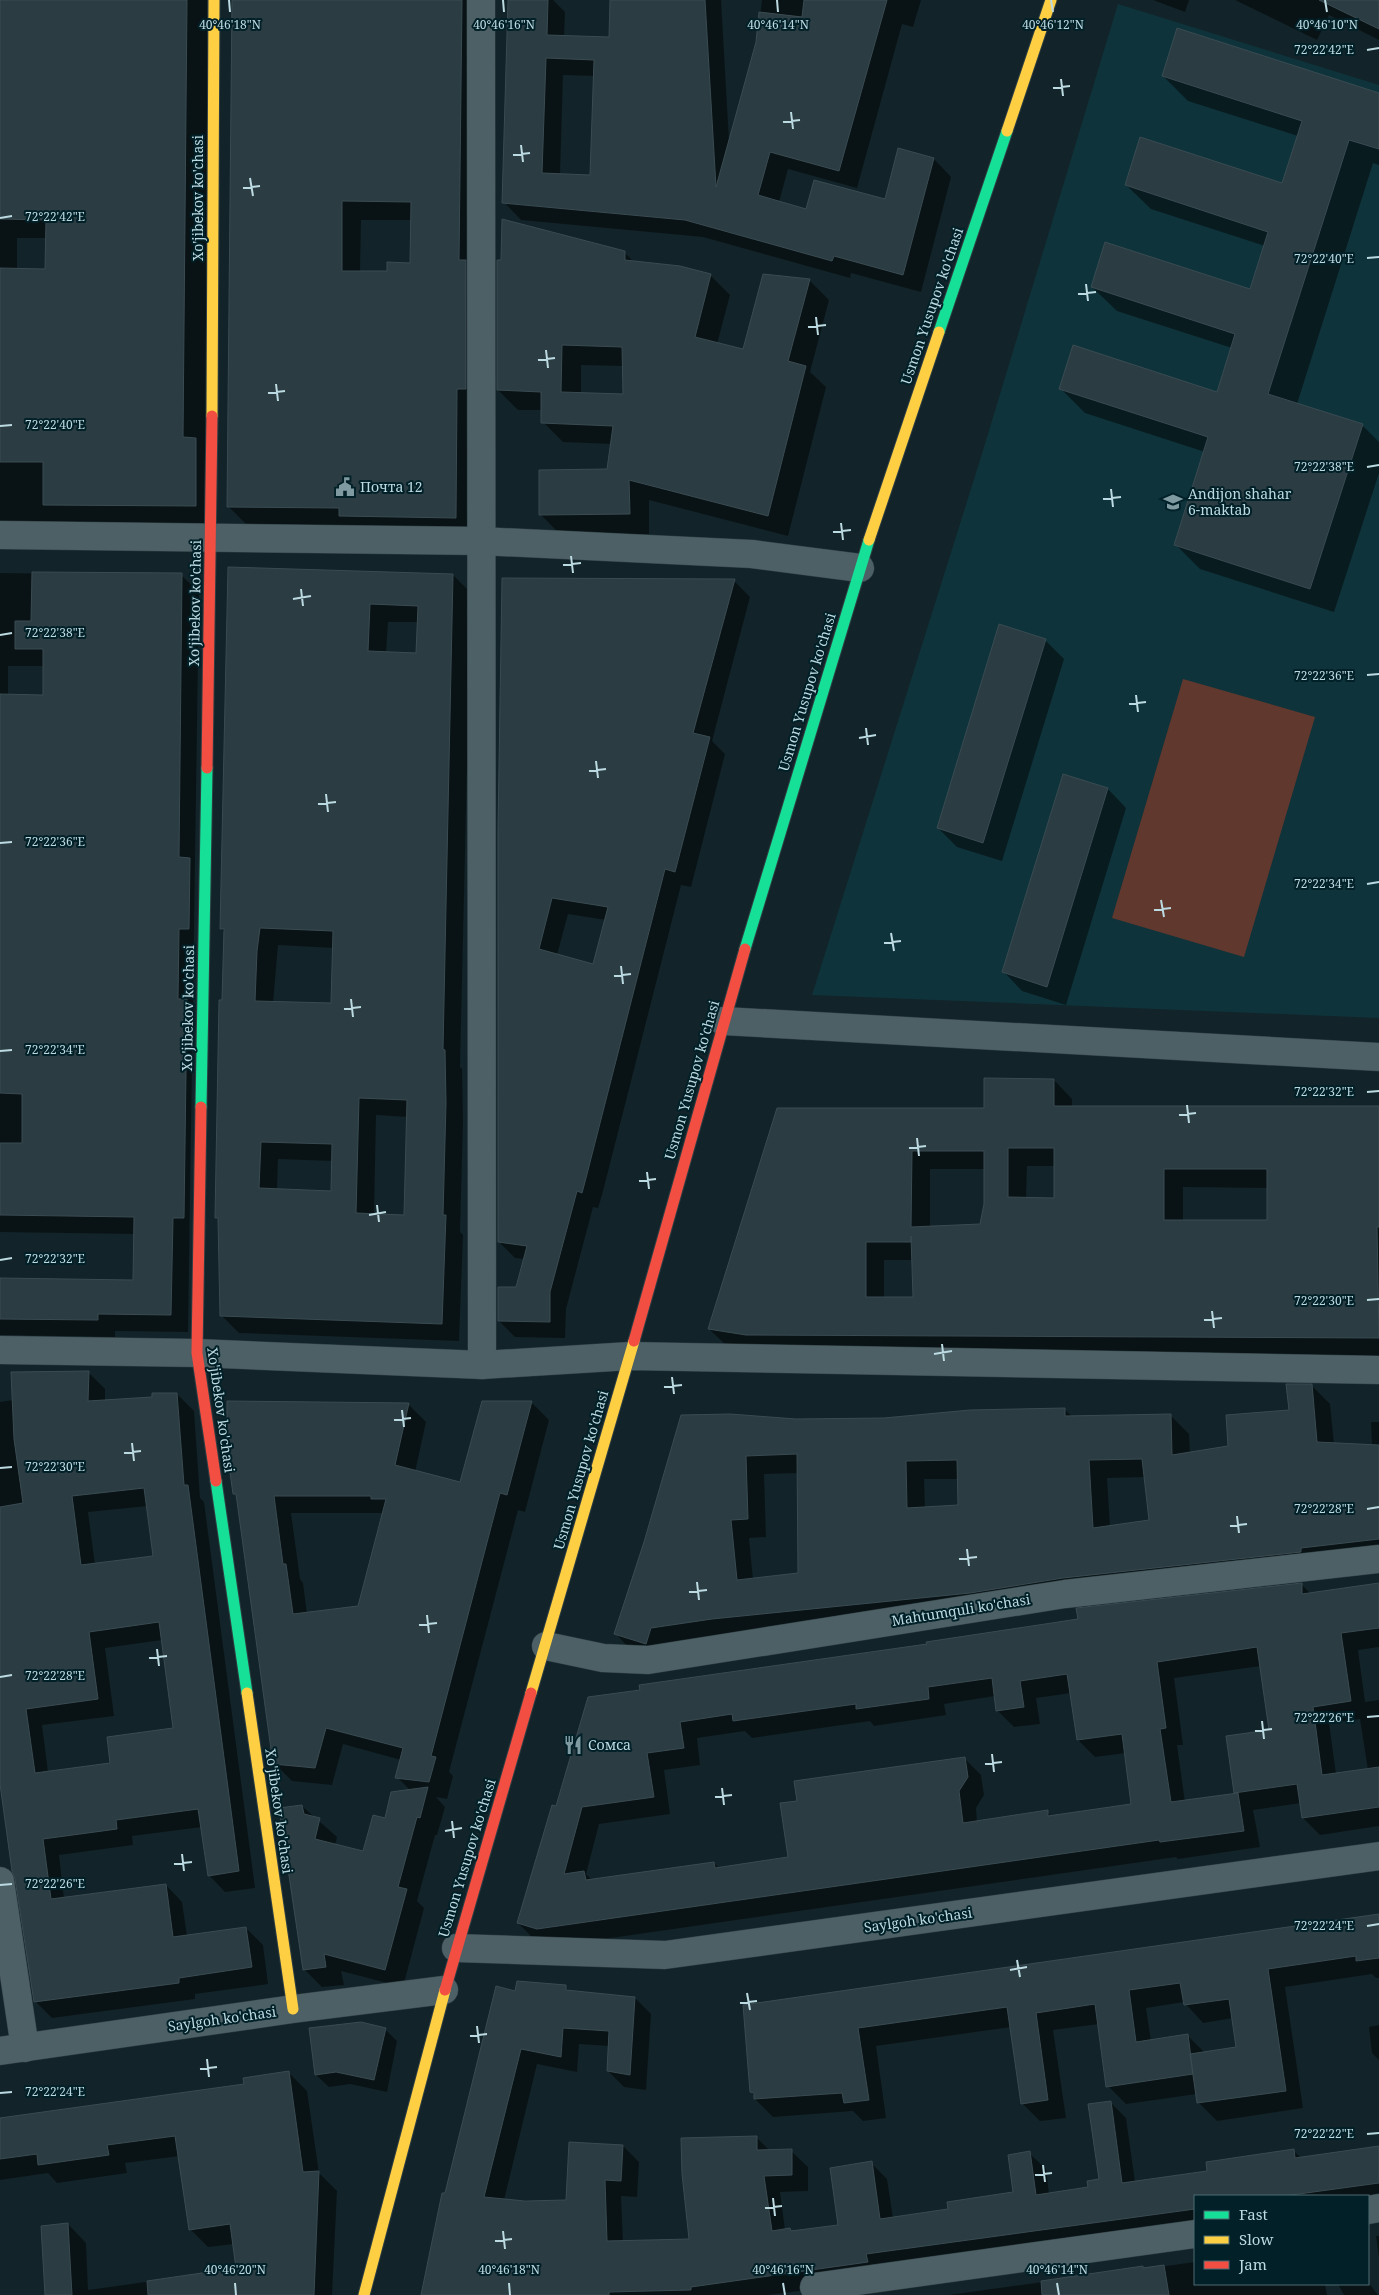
<svg xmlns="http://www.w3.org/2000/svg" width="1379" height="2295" viewBox="0 0 1379 2295" font-family="'Noto Serif',serif">
  <rect width="100%" height="100%" fill="#122429"/>
  <path fill="#0f333b" d="M1118 4 1379 85V1018L812 995 981 457Z"/>
  <path fill="#61382d" d="M1183 679 1315 717 1244 957 1112 918Z"/>
  <g fill="#0007" fill-rule="evenodd">
    <path d="M0 0H207L214 525 0 523ZM17 238H47V270H17Z"/>
    <path d="M234 0H481L474 536 247 525 228 506ZM361 220H412L411 264 388 272H360Z"/>
    <path d="M509 0H553L565 12 564 37 610 39 643 0H721L729 141 757 42 762 0H921L913 27 902 24 857 188 788 169 779 202 807 210 886 200 934 159 951 177 921 292 851 273 850 278 703 237 521 220 504 202ZM563 75 595 76 592 176 560 175Z"/>
    <path d="M1153 0H1189L1185 12Z"/>
    <path d="M1235 0H1379V40L1329 15 1317 40Z"/>
    <path d="M1163 76 1379 95V165L1373 163 1297 404 1362 425 1379 442V473L1334 612 1200 569 1175 544 1205 452 1085 413 1060 388 1217 394 1232 348 1117 311 1092 287 1251 291 1265 246 1151 209 1126 185H1283L1298 136 1188 101Z"/>
    <path d="M625 253 635 263 710 275 730 295 717 344 744 351 809 280 829 300 810 372 826 387 788 536 649 500V534L561 535 541 515 608 470 612 444 563 442 543 422V410H518L498 390ZM581 365 624 366V395L581 394Z"/>
    <path d="M230 569 453 575 471 593 460 1067 462 1069 463 1122 460 1232 463 1235 459 1341 239 1333 221 1315 219 1221 216 1218 225 933 221 929ZM388 622H418L417 654 386 653ZM278 945 334 948 333 1005 273 1003ZM376 1115 408 1117 405 1216 374 1215ZM278 1159 333 1161 332 1192 277 1190Z"/>
    <path d="M0 573 181 575 199 592 188 1332 115 1331V1337L0 1335V1279L134 1281 135 1234 0 1232ZM8 666H44V696H8Z"/>
    <path d="M734 581 750 597 712 741 725 754 691 887 681 885 602 1195 598 1208 593 1207 566 1309 565 1338 515 1337 499 1321 517 1289 525 1259 515 1258 499 1242V830ZM568 914 606 920 594 965 557 955Z"/>
    <path d="M1045 640 1064 659 1002 861 957 847 938 828Z"/>
    <path d="M1108 789 1126 808 1066 1005 1022 991 1004 972Z"/>
    <path d="M1054 1080 1072 1099V1107H1379V1356H1147L728 1347 709 1329 778 1109H985ZM1027 1166H1055V1199H1026ZM930 1169H985V1204L981 1225 930 1227ZM1183 1187 1268 1188V1221H1183ZM884 1260H913L914 1299 884 1298Z"/>
    <path d="M89 1373 105 1389V1401L153 1398 177 1394 194 1411 200 1498 204 1502 255 1888 225 1892 209 1875 202 1827 132 1836 133 1845 59 1855 64 1899 166 1885 182 1902 187 1936 246 1928 263 1945 268 1984 195 1994V1999L52 2018 35 2001 0 1773V1402L13 1400ZM148 1506 154 1557 95 1565 88 1512ZM162 1640 174 1729 112 1764 48 1772 42 1725 114 1716 105 1648Z"/>
    <path d="M1312 1386 1330 1404 1334 1444 1372 1446 1371 1422H1379V1558L633 1652 615 1633 645 1542 682 1416 796 1421 884 1419 1064 1409 1073 1417 1171 1416 1189 1434 1190 1453 1229 1447 1290 1411ZM799 1473V1574L753 1579 749 1538 766 1537 764 1474ZM1146 1477 1150 1521 1110 1527 1107 1478ZM924 1479H959V1506L925 1508Z"/>
    <path d="M531 1402 549 1420 525 1512 518 1510 449 1772 453 1776 447 1799 436 1797 445 1807 437 1835H435L417 1901 424 1908 403 1987 341 1971 344 1985 322 1987 304 1969 302 1806 337 1837 335 1845 364 1853 386 1820 411 1791 397 1777 401 1760 343 1744 332 1785 292 1781 274 1763 238 1497 235 1494 409 1405 426 1422 415 1472 461 1484ZM291 1513H383L359 1607 307 1614 303 1583 300 1579Z"/>
    <path d="M1379 1584V1647L1358 1650 1365 1702 1379 1700V1826L1320 1835 1303 1818 1301 1803 1253 1810 1260 1847 1178 1859 1176 1857 555 1946 535 1940 518 1923 557 1807 589 1698 1302 1585 1311 1594ZM1261 1666 1270 1731 1235 1793 1237 1794 1185 1802 1177 1745H1183L1174 1678ZM1071 1693 1078 1740 1095 1757 1126 1753 1133 1805 1052 1816 1047 1812 977 1822 976 1808 984 1795 981 1775 964 1758 799 1802 789 1858 719 1868 714 1863 592 1880 586 1874 599 1824 670 1814 664 1770 700 1765 697 1738 745 1731 752 1738 870 1721 874 1726 946 1715 944 1704 995 1696 997 1710 1014 1727 1040 1724 1036 1698ZM1360 1719 1368 1770 1336 1774 1329 1723Z"/>
    <path d="M1379 1916V1978H1376L1372 1974 1285 1987 1303 2108 1217 2121 1199 2103 1197 2094 1126 2104 1108 2086 1099 2024 1053 2030 1066 2118 1040 2121 1022 2103 1011 2027 876 2046 886 2118 863 2121 853 2111 773 2117 755 2099V2096L751 2092 744 2007ZM1184 2002 1203 2023 1233 2018 1238 2048 1205 2053 1187 2035 1151 2041 1146 2008Z"/>
    <path d="M565 1987 570 1992 635 1998 651 2014 646 2090 624 2087 608 2071 609 2046 579 2044 577 2072 537 2064 504 2200 567 2201 623 2146 639 2162 637 2197 621 2196 623 2242 690 2240 756 2137 770 2151H791L808 2167V2191L780 2192 785 2230 792 2232 840 2226 871 2163 887 2179 893 2218 949 2210 1014 2194 1029 2153 1046 2169 1049 2194 1089 2188 1101 2180 1110 2102 1126 2118 1135 2182 1208 2172 1294 2151 1301 2158 1379 2147V2201L1368 2196H1195V2226L884 2280 768 2295H424L446 2195 516 1992Z"/>
    <path d="M1379 2025V2060L1372 2053 1369 2027Z"/>
    <path d="M385 2029 397 2041 387 2092 350 2084 329 2087 316 2075Z"/>
    <path d="M289 2073 307 2091 319 2173 337 2191 332 2295H47L68 2224 86 2243 88 2290 238 2269 234 2244 208 2247 190 2229 180 2156 125 2163 127 2173 57 2183 48 2173 0 2180V2119L245 2085Z"/>
    <path d="M1376 2236H1379V2257Z"/>
    <path d="M1195 2262V2284H1325L1327 2295H949L1142 2268 1144 2269Z"/>
    <path d="M1368 2282 1378 2295H1344L1338 2284Z"/>
  </g>
  <g fill="#2b3c43" stroke="#3a4b52" fill-rule="evenodd">
    <path d="M0 0H187L183 437 196 438V506L43 505V462H0V268L45 269 46 220 0 219Z"/>
    <path d="M232 0H462L459 260H466V389H457L456 518 339 516V508L227 507ZM342 201 411 202 410 263 387 262V271H342Z"/>
    <path d="M508 0H548L547 35 609 37 610 0H705L716 187 756 42 759 12 802 17 804 0H887L839 171 770 152 758 195 806 209 814 180 885 199 898 148 934 158 903 275 834 256 832 261 685 220 502 203ZM546 58 594 60 590 175 542 173Z"/>
    <path d="M1319 0H1379V29Z"/>
    <path d="M1177 28 1379 93V149L1349 140 1268 394 1363 424 1310 589 1174 545 1208 437 1059 389 1073 345 1217 392 1235 334 1091 287 1105 242 1250 289 1268 232 1125 185 1140 137 1282 183 1302 121 1162 76Z"/>
    <path d="M502 219 625 251V260L680 266 711 274 695 337 743 349 763 274 810 279 788 361 806 366 768 516 629 480 630 514 539 515V470L607 469 613 426 541 423V392L497 390V260H501ZM562 345 622 347 623 394 561 392Z"/>
    <path d="M228 567 453 574 443 1049 445 1050 446 1103 443 1215H446L442 1324 220 1316 218 1218H215L219 1000H222L224 929H220ZM370 604 418 606 416 653 368 651ZM260 928 333 931 331 1003 255 1001 257 951ZM359 1098 407 1100 404 1215 356 1213ZM261 1142 332 1144 331 1191 259 1188Z"/>
    <path d="M32 572 182 573 179 857 190 858 189 929H179L178 999H187L184 1218H173L171 1315 98 1314V1320L0 1319V1278L133 1280 134 1217 0 1215V1143H22V1094L0 1093V694L43 695V649H15V621H31Z"/>
    <path d="M502 578 735 579 693 733 710 737 675 872 665 869 586 1178 582 1193 577 1191 550 1292V1322L498 1321V1287H516L527 1246 498 1242V830ZM552 898 608 907 593 964 539 949Z"/>
    <path d="M999 624 1046 639 983 843 937 828Z"/>
    <path d="M1063 774 1108 788 1047 987 1002 972Z"/>
    <path d="M984 1078 1054 1079V1106H1379V1227H1377L1379 1338 746 1335 708 1329 777 1108H984ZM1008 1148H1054V1198L1008 1197ZM912 1151H984V1204L980 1224 911 1227ZM1164 1169H1267V1220H1164ZM911 1236 913 1297H866V1242H911Z"/>
    <path d="M89 1371 88 1401 152 1397V1393H177L184 1485H188L239 1871 208 1876 198 1809 116 1820 117 1829 43 1839 51 1899 166 1884 173 1937 246 1927 252 1967 179 1978V1983L34 2002 15 1879 12 1871 0 1784V1507L23 1503 14 1439 11 1372ZM144 1488 153 1556 81 1565 72 1496ZM159 1622 173 1728 107 1737 110 1763 35 1773 26 1709 98 1699 89 1632Z"/>
    <path d="M1286 1384H1312L1317 1442 1379 1445V1539L1301 1548V1552L1063 1578 970 1593 712 1619 651 1628 646 1644 614 1634 644 1542 681 1415 730 1414 796 1419 884 1418 970 1410 1065 1408V1416L1171 1414 1172 1455 1228 1446 1226 1415 1289 1410ZM797 1454 798 1573 737 1580 731 1520 748 1519 746 1456ZM1142 1459 1149 1520 1093 1528 1089 1460ZM957 1460 958 1505 907 1508 906 1461Z"/>
    <path d="M227 1401 409 1403 395 1465 460 1482 482 1401H532L507 1495 500 1493 431 1756 436 1757 429 1782 395 1778 403 1748 326 1728 315 1768 273 1764 236 1494H233L227 1451ZM274 1496H371V1499H386L358 1606 293 1614 286 1564H283Z"/>
    <path d="M1302 1583V1594L1379 1583V1628L1341 1633 1351 1701 1313 1707 1322 1775 1379 1767V1807L1302 1818 1297 1784 1234 1793 1226 1736 1269 1730 1257 1647 1157 1662 1166 1728 1160 1729 1171 1802 1238 1793 1244 1831 1160 1842 1159 1840 537 1929 517 1923 552 1805 556 1806 588 1697 640 1690 639 1685 927 1644 926 1642 1078 1619 1076 1608ZM1067 1674 1077 1740 1122 1734 1131 1804 1048 1816V1810L963 1823 959 1791 968 1777 965 1757 794 1781 797 1801 780 1803 788 1857 715 1868 714 1862 586 1880 584 1871 564 1874 582 1807 654 1797 647 1753 684 1748 680 1722 732 1714 733 1721 856 1704V1709L929 1699 928 1687 992 1678 996 1711 1024 1707 1020 1681Z"/>
    <path d="M428 1787 420 1818 417 1817 398 1887 407 1889 385 1970 324 1954 326 1967 303 1970 279 1808 302 1805 304 1814 320 1818 315 1839 363 1851 373 1815 385 1818 391 1792Z"/>
    <path d="M1379 1914V1958L1356 1961V1956L1268 1969 1286 2091 1197 2103 1190 2054 1236 2047 1229 1999 1184 2005 1180 1983 1129 1990 1136 2042 1188 2034 1193 2074 1106 2087 1095 2004 1036 2013 1048 2100 1021 2104 1007 2007 858 2028 869 2100 844 2103 842 2093 754 2099V2093L750 2092 743 2005Z"/>
    <path d="M517 1981 566 1985V1990L635 1997 630 2075 607 2071 609 2031 563 2028 561 2057 521 2049 484 2197 525 2201 566 2200 569 2142 623 2145 621 2181 605 2180 607 2241 689 2239 682 2174 681 2138 757 2136V2150L792 2149V2175L764 2176 772 2231 790 2228 791 2231 838 2225 830 2168 872 2161 880 2219 948 2209 947 2202 1013 2192 1008 2155 1030 2151 1036 2195 1088 2187 1087 2181 1099 2179 1088 2104 1111 2101 1122 2183 1207 2171 1206 2162 1294 2149 1295 2158 1379 2146V2183L1284 2196H1195V2209L866 2254 868 2262 691 2287V2290L609 2292V2295H421L442 2193H445L496 1986 515 1991Z"/>
    <path d="M361 2022 386 2028 374 2080 336 2072 315 2075 309 2028Z"/>
    <path d="M289 2071 303 2172 319 2171 314 2295H148L147 2281 236 2268 230 2224 189 2230 175 2136 107 2145 109 2155 38 2165 37 2154 0 2159V2118L244 2084 243 2078Z"/>
    <path d="M68 2223 72 2295H45L41 2226Z"/>
    <path d="M1164 2265 1169 2295H1042L1041 2281 1143 2266V2268Z"/>
  </g>
  <g fill="none" stroke-linecap="round" stroke-linejoin="round">
    <g stroke="#2f3e43" stroke-width="29">
      <g id="street">
        <path d="M481 0 482 1365"/>
        <path d="M0 535 480 541 752 554 860 568"/>
        <path d="M723 1021 1379 1057"/>
        <path d="M0 1350 197 1353 482 1365 630 1356 1379 1370"/>
        <path d="M546 1646 603 1658 648 1660 1065 1594 1379 1559"/>
        <path d="M0 1881 25 2048"/>
        <path d="M456 1948 665 1955 1379 1856"/>
        <path d="M0 2051 293 2009 444 1990"/>
        <path d="M1368 2210 1379 2208"/>
        <path d="M814 2287 1195 2234"/>
      </g>
    </g>
    <g stroke="#2f3e43" stroke-width="13">
      <g id="fast">
        <path d="M939 332 1007 131"/>
        <path d="M745 949 869 540"/>
        <path d="M201 1107 207 768"/>
        <path d="M216 1481 247 1693"/>
      </g>
    </g>
    <g stroke="#2f3e43" stroke-width="13">
      <g id="slow">
        <path d="M1007 131 1051 0"/>
        <path d="M212 416 214 0"/>
        <path d="M869 540 939 332"/>
        <path d="M247 1693 293 2009"/>
        <path d="M531 1693 634 1341"/>
        <path d="M364 2295 445 1990"/>
      </g>
    </g>
    <g stroke="#2f3e43" stroke-width="13">
      <g id="jam">
        <path d="M207 768 212 416"/>
        <path d="M201 1107 197 1353 216 1481"/>
        <path d="M634 1341 745 949"/>
        <path d="M445 1990 531 1693"/>
      </g>
    </g>
    <use href="#street" stroke="#4c6065" stroke-width="28"/>
    <use href="#fast" stroke="#16e098" stroke-width="11"/>
    <use href="#slow" stroke="#ffcf43" stroke-width="11"/>
    <use href="#jam" stroke="#f24e42" stroke-width="11"/>
  </g>
  <path fill="none" stroke="#bcdae1" stroke-width="2" d="M229 0 230 12M503 0 504 12M777 0 778 12M1051 0 1053 12M1325 0 1327 12M1367 50 1379 48M1061 79 1063 96M1053 88 1070 86M791 112 793 129M783 122 800 120M521 145 523 162M513 155 530 153M250 178 253 196M243 188 260 186M0 218 12 216M1367 258 1379 257M1086 284 1088 301M1078 294 1096 292M816 317 818 335M808 327 826 325M546 350 548 368M538 360 555 358M276 384 278 401M268 393 285 391M0 426 12 425M1367 467 1379 465M1111 489 1113 507M1103 499 1121 497M841 523 843 540M833 532 851 530M571 556 573 573M563 565 581 563M301 589 303 606M293 599 311 596M0 635 12 633M1367 675 1379 674M1136 695 1138 712M1129 704 1146 702M866 728 868 745M859 738 876 735M596 761 598 778M589 771 606 769M326 794 328 812M318 804 336 802M0 843 12 842M1367 884 1379 882M1161 900 1164 917M1154 910 1171 908M891 933 894 951M884 943 901 941M621 966 623 984M614 976 631 974M351 999 353 1017M344 1009 361 1007M0 1051 12 1050M1367 1092 1379 1091M1187 1105 1189 1123M1179 1115 1196 1113M917 1138 919 1156M909 1148 926 1146M647 1172 649 1189M639 1181 656 1179M377 1205 379 1222M369 1215 386 1212M0 1260 12 1258M1367 1300 1379 1299M1212 1311 1214 1328M1204 1320 1222 1318M942 1344 944 1361M934 1354 952 1351M672 1377 674 1394M664 1387 682 1385M402 1410 404 1427M394 1420 411 1418M132 1443 134 1461M124 1453 141 1451M0 1468 12 1467M1367 1509 1379 1507M1237 1516 1239 1533M1230 1526 1247 1524M967 1549 969 1566M959 1559 977 1557M697 1582 699 1600M689 1592 707 1590M427 1615 429 1633M419 1625 437 1623M157 1649 159 1666M149 1658 167 1656M0 1677 12 1675M1367 1717 1379 1716M1262 1721 1264 1739M1255 1731 1272 1729M992 1754 994 1772M985 1764 1002 1762M722 1788 724 1805M715 1797 732 1795M452 1821 454 1838M445 1831 462 1828M182 1854 184 1871M174 1864 192 1862M0 1885 12 1884M1367 1926 1379 1924M1017 1960 1020 1977M1010 1970 1027 1967M747 1993 750 2010M740 2003 757 2001M477 2026 479 2043M470 2036 487 2034M207 2059 209 2077M200 2069 217 2067M0 2093 12 2092M1367 2134 1379 2133M1043 2165 1045 2182M1035 2175 1052 2173M773 2198 775 2216M765 2208 782 2206M503 2231 505 2249M495 2241 512 2239M235 2283 236 2295M509 2283 510 2295M783 2283 785 2295M1057 2283 1059 2295"/>
  <defs>
    <g id="civic-bare" transform="scale(1.5)"><path d="M-.6-6.5H3V-4.5H.6V-3L4-1V1h2V6H-6V1h2V-1L-.6-3ZM-1.2 2.5V6h2.4V2.5Z" fill="#809aa1" stroke="#012028" stroke-width="2.5" paint-order="stroke"/></g>
    <g id="school-bare" transform="scale(1.5)"><path d="M0-5L7-2L0 1L-7-2ZM-4 1L0 2.5L4 1V4Q0 6-4 4Z" fill="#809aa1" stroke="#012028" stroke-width="2.5" paint-order="stroke"/></g>
    <g id="restaurant-bare" transform="scale(1.5)"><path d="M-5-6h1v4h1v-4h1v4h1v-4h1v5L-1.5 .5V6h-2V.5L-5-1ZM5-6V6H3V1.5H1.5Q1.5-4 5-6Z" fill="#809aa1" stroke="#012028" stroke-width="2.5" paint-order="stroke"/></g>
  </defs>
  <g fill-rule="evenodd">
    <use href="#civic-bare" x="345" y="487"/>
    <use href="#school-bare" x="1173" y="502"/>
    <use href="#restaurant-bare" x="573" y="1745"/>
  </g>
  <g text-anchor="middle" stroke-width="4" stroke-linejoin="round" paint-order="stroke">
    <g font-size="14" fill="#bcdae1" stroke="#012028">
      <text transform="translate(198 198) rotate(-90)" y="5">Xo'jibekov ko'chasi</text>
      <text transform="translate(932 306) rotate(-71)" y="5">Usmon Yusupov ko'chasi</text>
      <text transform="translate(195 603) rotate(-89)" y="5">Xo'jibekov ko'chasi</text>
      <text transform="translate(807 692) rotate(-73)" y="5">Usmon Yusupov ko'chasi</text>
      <text transform="translate(188 1008) rotate(-89)" y="5">Xo'jibekov ko'chasi</text>
      <text transform="translate(692 1080) rotate(-74)" y="5">Usmon Yusupov ko'chasi</text>
      <text transform="translate(221 1410) rotate(82)" y="5">Xo'jibekov ko'chasi</text>
      <text transform="translate(581 1470) rotate(-74)" y="5">Usmon Yusupov ko'chasi</text>
      <text transform="translate(961 1610) rotate(-9)" y="5">Mahtumquli ko'chasi</text>
      <text transform="translate(279 1811) rotate(82)" y="5">Xo'jibekov ko'chasi</text>
      <text transform="translate(467 1858) rotate(-73)" y="5">Usmon Yusupov ko'chasi</text>
      <text transform="translate(918 1920) rotate(-8)" y="5">Saylgoh ko'chasi</text>
      <text transform="translate(222 2019) rotate(-8)" y="5">Saylgoh ko'chasi</text>
    </g>
    <g font-size="14" fill="#bcdae1" stroke="#012028" text-anchor="start">
      <text x="360" y="492">Почта 12</text>
      <text x="1188" y="499">Andijon shahar<tspan x="1188" dy="16">6-maktab</tspan></text>
      <text x="588" y="1750">Сомса</text>
    </g>
  </g>
  <g font-size="12" text-anchor="middle" fill="#bcdae1" stroke="#012028" stroke-width="4" stroke-linejoin="round" paint-order="stroke">
    <text x="230" y="29">40°46'18"N</text>
    <text x="504" y="29">40°46'16"N</text>
    <text x="778" y="29">40°46'14"N</text>
    <text x="1053" y="29">40°46'12"N</text>
    <text x="1327" y="29">40°46'10"N</text>
    <text x="1324" y="54">72°22'42"E</text>
    <text x="55" y="221">72°22'42"E</text>
    <text x="1324" y="263">72°22'40"E</text>
    <text x="55" y="429">72°22'40"E</text>
    <text x="1324" y="471">72°22'38"E</text>
    <text x="55" y="637">72°22'38"E</text>
    <text x="1324" y="680">72°22'36"E</text>
    <text x="55" y="846">72°22'36"E</text>
    <text x="1324" y="888">72°22'34"E</text>
    <text x="55" y="1054">72°22'34"E</text>
    <text x="1324" y="1096">72°22'32"E</text>
    <text x="55" y="1263">72°22'32"E</text>
    <text x="1324" y="1305">72°22'30"E</text>
    <text x="55" y="1471">72°22'30"E</text>
    <text x="1324" y="1513">72°22'28"E</text>
    <text x="55" y="1680">72°22'28"E</text>
    <text x="1324" y="1722">72°22'26"E</text>
    <text x="55" y="1888">72°22'26"E</text>
    <text x="1324" y="1930">72°22'24"E</text>
    <text x="55" y="2096">72°22'24"E</text>
    <text x="1324" y="2138">72°22'22"E</text>
    <text x="235" y="2274">40°46'20"N</text>
    <text x="509" y="2274">40°46'18"N</text>
    <text x="783" y="2274">40°46'16"N</text>
    <text x="1057" y="2274">40°46'14"N</text>
  </g>
  <rect x="1194" y="2195" width="175" height="90" fill="#012028" stroke="#4c6a72"/>
  <rect x="1204" y="2211" width="25" height="8" fill="#16e098" stroke="#4c6a72"/>
  <text x="1239" y="2220" font-size="15" fill="#bcdae1">Fast</text>
  <rect x="1204" y="2236" width="25" height="8" fill="#ffcf43" stroke="#4c6a72"/>
  <text x="1239" y="2245" font-size="15" fill="#bcdae1">Slow</text>
  <rect x="1204" y="2261" width="25" height="8" fill="#f24e42" stroke="#4c6a72"/>
  <text x="1239" y="2270" font-size="15" fill="#bcdae1">Jam</text>
</svg>
